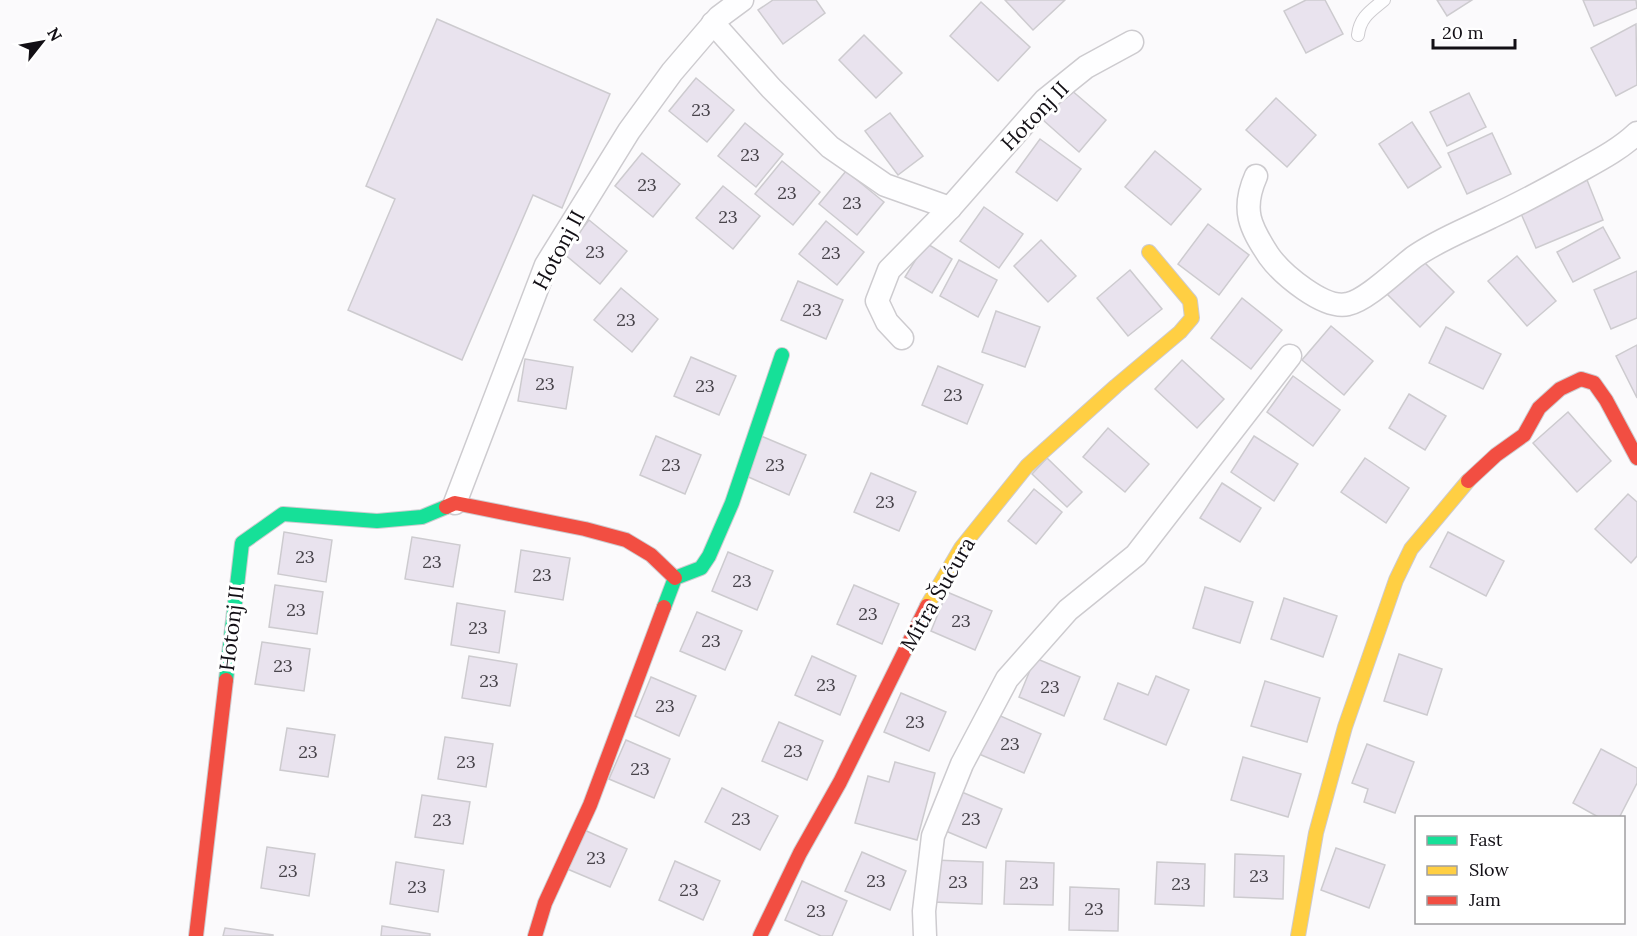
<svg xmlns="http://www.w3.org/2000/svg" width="1637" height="936" viewBox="0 0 1637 936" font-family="Lora,serif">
  <rect width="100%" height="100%" fill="#fbfafc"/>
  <g fill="#e9e3ee" stroke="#cdcbcf" stroke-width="1.5">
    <path d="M773 0H816L825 13 783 44 758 10Z"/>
    <path d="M1005 0H1065L1033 30Z"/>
    <path d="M1306 0H1325L1343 34 1306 53 1284 11Z"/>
    <path d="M1437 0H1472L1447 16Z"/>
    <path d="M1583 0H1636L1637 8 1594 26Z"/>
    <path d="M981 2 1030 47 998 81 950 36Z"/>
    <path d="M437 19 610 94 562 208 533 195 462 360 348 310 395 199 366 186Z"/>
    <path d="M1636 24 1637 85 1616 96 1591 48Z"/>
    <path d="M864 35 902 73 876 98 839 60Z"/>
    <path d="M696 78 734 110 707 142 669 111Z"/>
    <path d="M1070 89 1106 120 1079 152 1043 120Z"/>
    <path d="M1469 93 1486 127 1447 146 1430 112Z"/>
    <path d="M1276 98 1316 135 1287 167 1246 130Z"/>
    <path d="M890 113 923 156 898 175 865 131Z"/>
    <path d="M1412 122 1441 167 1408 188 1379 144Z"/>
    <path d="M745 123 783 154 756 187 718 156Z"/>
    <path d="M1492 133 1511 174 1467 194 1448 153Z"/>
    <path d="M1040 139 1081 169 1057 201 1016 172Z"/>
    <path d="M1155 151 1201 189 1171 225 1125 187Z"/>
    <path d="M642 153 680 184 653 217 615 186Z"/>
    <path d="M782 161 820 192 793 225 755 194Z"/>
    <path d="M846 171 884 202 857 235 819 204Z"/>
    <path d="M1587 180 1603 220 1536 248 1519 209Z"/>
    <path d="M723 186 760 216 733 249 696 218Z"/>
    <path d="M984 207 1023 234 999 268 960 241Z"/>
    <path d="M589 220 627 251 600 284 563 253Z"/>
    <path d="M826 221 864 252 837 285 799 254Z"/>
    <path d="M1208 224 1249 255 1219 295 1178 264Z"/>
    <path d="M1603 227 1620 258 1573 282 1557 252Z"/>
    <path d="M1041 240 1076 276 1048 302 1014 266Z"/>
    <path d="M926 243 952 259 932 293 905 277Z"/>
    <path d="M1517 256 1556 301 1527 326 1488 281Z"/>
    <path d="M1419 257 1454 292 1420 327 1385 292Z"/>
    <path d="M959 260 997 280 978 317 940 296Z"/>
    <path d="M1130 270 1162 309 1128 336 1097 298Z"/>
    <path d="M1637 271V318L1611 329 1594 290Z"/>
    <path d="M798 281 843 300 826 339 781 320Z"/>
    <path d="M621 288 658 319 632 352 594 320Z"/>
    <path d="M1242 298 1282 330 1251 369 1211 338Z"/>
    <path d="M996 311 1040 327 1025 367 982 352Z"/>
    <path d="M1331 326 1373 361 1344 395 1302 360Z"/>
    <path d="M1446 327 1501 354 1483 389 1429 363Z"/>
    <path d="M1637 345V398L1616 356Z"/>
    <path d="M691 357 736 376 719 415 674 396Z"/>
    <path d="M525 359 573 367 566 409 518 401Z"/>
    <path d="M1182 360 1224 399 1197 428 1155 389Z"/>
    <path d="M938 366 983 385 967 424 922 405Z"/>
    <path d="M1293 376 1340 410 1313 446 1267 412Z"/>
    <path d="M1409 394 1446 416 1425 450 1389 428Z"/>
    <path d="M1568 412 1611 461 1577 492 1533 443Z"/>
    <path d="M1108 428 1149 464 1125 492 1083 457Z"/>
    <path d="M656 436 701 455 685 494 640 475Z"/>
    <path d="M761 436 806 455 789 495 744 475Z"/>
    <path d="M1254 436 1298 464 1274 501 1231 472Z"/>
    <path d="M1047 458 1082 492 1067 507 1032 474Z"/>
    <path d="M1365 458 1409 488 1386 523 1341 492Z"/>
    <path d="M871 473 916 492 899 531 854 512Z"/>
    <path d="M1222 483 1261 508 1240 542 1200 518Z"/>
    <path d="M1034 489 1062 512 1036 544 1008 521Z"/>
    <path d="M1628 494 1637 502V556L1631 563 1595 529Z"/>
    <path d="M284 532 332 540 326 582 278 574Z"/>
    <path d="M1448 532 1504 561 1486 596 1430 567Z"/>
    <path d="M412 537 460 545 453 587 405 579Z"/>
    <path d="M521 550 570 558 563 600 515 592Z"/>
    <path d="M728 552 773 571 757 610 712 591Z"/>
    <path d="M275 585 323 592 317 634 269 627Z"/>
    <path d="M854 585 899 604 882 644 837 624Z"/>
    <path d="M1205 587 1253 602 1240 643 1193 628Z"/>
    <path d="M947 592 992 611 975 650 931 631Z"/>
    <path d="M1284 598 1337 616 1323 657 1271 639Z"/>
    <path d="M457 603 505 611 499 653 451 645Z"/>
    <path d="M697 612 742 631 725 670 680 651Z"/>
    <path d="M262 642 310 649 304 691 255 684Z"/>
    <path d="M1399 654 1442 669 1427 715 1384 701Z"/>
    <path d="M469 656 517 664 510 706 462 698Z"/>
    <path d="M812 656 856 676 840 715 795 695Z"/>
    <path d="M1035 658 1080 677 1064 716 1019 697Z"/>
    <path d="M1156 676 1189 690 1166 745 1104 719 1118 683 1148 695Z"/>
    <path d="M651 677 696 696 679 736 635 716Z"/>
    <path d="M1265 681 1320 698 1307 742 1251 726Z"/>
    <path d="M901 693 946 712 929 751 884 732Z"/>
    <path d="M996 714 1041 734 1024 773 979 754Z"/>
    <path d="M779 722 823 741 807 780 762 761Z"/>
    <path d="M287 728 335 735 328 777 280 770Z"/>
    <path d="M445 737 493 744 486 787 438 779Z"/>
    <path d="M626 740 670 759 654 798 609 779Z"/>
    <path d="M1367 744 1414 762 1395 813 1364 802 1368 789 1352 783Z"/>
    <path d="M1601 749 1637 768V783L1619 818H1600L1573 803Z"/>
    <path d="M1243 757 1301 774 1288 817 1231 800Z"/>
    <path d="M895 762 935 773 917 840 855 823 868 776 889 782Z"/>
    <path d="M722 788 778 816 760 850 705 822Z"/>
    <path d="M957 790 1002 809 986 848 941 829Z"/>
    <path d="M422 795 470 802 463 844 415 837Z"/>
    <path d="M582 829 627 849 610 887 565 868Z"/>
    <path d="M267 847 315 854 309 896 261 888Z"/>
    <path d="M1336 848 1385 865 1369 908 1321 890Z"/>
    <path d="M862 852 906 871 890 910 845 891Z"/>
    <path d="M1235 854 1284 856 1283 899 1234 897Z"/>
    <path d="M934 860 983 862 982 904 933 902Z"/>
    <path d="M675 861 720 881 703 920 659 900Z"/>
    <path d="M1006 861 1054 863 1053 905 1004 904Z"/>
    <path d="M396 862 444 870 438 912 390 904Z"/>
    <path d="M1157 862 1205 864 1204 906 1155 904Z"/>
    <path d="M802 881 847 901 832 936H821L785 920Z"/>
    <path d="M1070 887 1119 889 1118 931 1069 930Z"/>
    <path d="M382 926 430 934V936H381Z"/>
    <path d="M225 928 273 935V936H223Z"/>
  </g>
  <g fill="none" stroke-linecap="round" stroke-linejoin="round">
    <g stroke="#cdcbcf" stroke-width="14">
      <path id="lane" d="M1358 35C1360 17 1371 11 1384 0"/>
    </g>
    <g stroke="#cdcbcf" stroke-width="25">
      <g id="street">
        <path d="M713 23 771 88 830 147 885 185 950 208"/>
        <path d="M1256 176C1241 210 1250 227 1269 256 1282 274 1324 310 1348 304 1367 300 1397 270 1414 257 1438 240 1465 230 1491 217 1519 204 1545 190 1572 175 1595 162 1618 151 1637 133"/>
        <path d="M902 338 887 322 877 301 889 270 950 208 1045 100 1086 67 1132 42"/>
        <path d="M455 503 546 265 629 131 672 72 719 17 742 0"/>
        <path d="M925 936 924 911 933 836 962 764 1007 679 1068 610 1136 555 1290 356"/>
      </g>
    </g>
    <g stroke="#cdcbcf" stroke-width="16">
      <g id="fast">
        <path d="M664 607 675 578 701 568 709 556 732 503 782 355"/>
        <path d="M226 680 242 543 283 514 377 521 422 517 446 507"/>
      </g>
    </g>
    <g stroke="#cdcbcf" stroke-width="16">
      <g id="slow">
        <path d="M927 606 961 548 1027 466 1116 386 1180 332 1192 318 1190 301 1149 252"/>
        <path d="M1298 936 1316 833 1345 727 1396 580 1411 549 1468 481"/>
      </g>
    </g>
    <g stroke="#cdcbcf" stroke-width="16">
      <g id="jam">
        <path d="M1468 481 1496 455 1524 435 1539 408 1560 389 1581 379 1594 383 1606 400 1637 458"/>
        <path d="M446 507 455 503 585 529 626 540 651 555 675 578"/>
        <path d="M196 936 226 680"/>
        <path d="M535 936 545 903 590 805 664 607"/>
        <path d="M760 936 800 853 840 782 927 606"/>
      </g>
    </g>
    <use href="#lane" stroke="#fefeff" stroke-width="12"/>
    <use href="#street" stroke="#fefeff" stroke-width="22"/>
    <use href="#fast" stroke="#16e098" stroke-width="14"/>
    <use href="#slow" stroke="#ffcf43" stroke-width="14"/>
    <use href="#jam" stroke="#f24e42" stroke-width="14"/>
  </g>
  <g text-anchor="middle" stroke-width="6" stroke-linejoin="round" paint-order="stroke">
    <g font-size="18" fill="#48444b">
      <text x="701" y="116">23</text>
      <text x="750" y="161">23</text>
      <text x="647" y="191">23</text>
      <text x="787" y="199">23</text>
      <text x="852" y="209">23</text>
      <text x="728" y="223">23</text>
      <text x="595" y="258">23</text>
      <text x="831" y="259">23</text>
      <text x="812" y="316">23</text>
      <text x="626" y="326">23</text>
      <text x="545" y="390">23</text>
      <text x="705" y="392">23</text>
      <text x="953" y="401">23</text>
      <text x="671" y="471">23</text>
      <text x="775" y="471">23</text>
      <text x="885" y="508">23</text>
      <text x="305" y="563">23</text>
      <text x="432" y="568">23</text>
      <text x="542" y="581">23</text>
      <text x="742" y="587">23</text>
      <text x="296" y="616">23</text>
      <text x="868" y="620">23</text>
      <text x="961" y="627">23</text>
      <text x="478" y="634">23</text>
      <text x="711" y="647">23</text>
      <text x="283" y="672">23</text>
      <text x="489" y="687">23</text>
      <text x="826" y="691">23</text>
      <text x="1050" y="693">23</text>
      <text x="665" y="712">23</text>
      <text x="915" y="728">23</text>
      <text x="1010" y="750">23</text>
      <text x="793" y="757">23</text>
      <text x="308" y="758">23</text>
      <text x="466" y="768">23</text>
      <text x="640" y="775">23</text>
      <text x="741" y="825">23</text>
      <text x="971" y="825">23</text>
      <text x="442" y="826">23</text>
      <text x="596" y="864">23</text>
      <text x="288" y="877">23</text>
      <text x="1259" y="882">23</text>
      <text x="876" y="887">23</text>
      <text x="958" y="888">23</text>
      <text x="1029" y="889">23</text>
      <text x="1181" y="890">23</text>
      <text x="417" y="893">23</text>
      <text x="689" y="896">23</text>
      <text x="1094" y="915">23</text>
      <text x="816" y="917">23</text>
    </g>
    <g font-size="21" fill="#120f15" stroke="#fff">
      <text transform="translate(1035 116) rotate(-46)" y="7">Hotonj II</text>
      <text transform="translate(559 250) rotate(-62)" y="7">Hotonj II</text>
      <text transform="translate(938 594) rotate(-60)" y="7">Mitra Šućura</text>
      <text transform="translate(232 628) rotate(-83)" y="7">Hotonj II</text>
    </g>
  </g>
  <rect x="1415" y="816" width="210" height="108" fill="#ffffff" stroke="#a09fa1" stroke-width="1.5"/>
  <rect x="1427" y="836" width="30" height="9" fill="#16e098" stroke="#a09fa1" stroke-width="1.5"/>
  <text x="1469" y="846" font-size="18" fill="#120f15">Fast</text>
  <rect x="1427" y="866" width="30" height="9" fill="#ffcf43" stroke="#a09fa1" stroke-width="1.5"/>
  <text x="1469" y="876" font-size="18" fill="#120f15">Slow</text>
  <rect x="1427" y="896" width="30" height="9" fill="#f24e42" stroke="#a09fa1" stroke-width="1.5"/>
  <text x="1469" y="906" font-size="18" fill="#120f15">Jam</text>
  <g transform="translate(42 42) rotate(59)" stroke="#ffffff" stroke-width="4.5" paint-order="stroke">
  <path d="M0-4.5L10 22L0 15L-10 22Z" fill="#120f15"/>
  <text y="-9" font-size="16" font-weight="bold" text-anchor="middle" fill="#120f15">N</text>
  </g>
  <path d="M1433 39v9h82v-9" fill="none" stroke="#120f15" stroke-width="3"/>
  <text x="1442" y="39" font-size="18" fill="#120f15" stroke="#ffffff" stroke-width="4.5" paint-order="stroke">20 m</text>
</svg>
